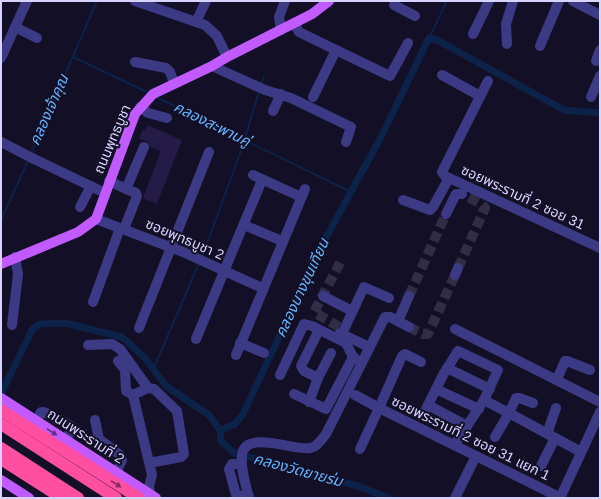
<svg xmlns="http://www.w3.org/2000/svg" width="601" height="499" viewBox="0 0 601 499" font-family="Helvetica,'Noto Sans Thai',sans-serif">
  <rect width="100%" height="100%" fill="#130f26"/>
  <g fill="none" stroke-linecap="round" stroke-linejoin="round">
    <g stroke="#0c2248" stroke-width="2">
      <path d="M429 38 447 1"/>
      <path d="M73 57 149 93"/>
      <path d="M261 85 264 76"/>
      <path d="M156 97 351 192"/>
      <path d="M31 153 97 1"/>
      <path d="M1 220 29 159"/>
      <path d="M202 257 241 151 259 91"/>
      <path d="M153 370 199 263"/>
      <path d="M1 388 3 390"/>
    </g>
    <g stroke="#0c2248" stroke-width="7">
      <path d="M1 394 32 330 39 324 65 323 122 337 145 358 166 386 209 415 220 430 235 424 243 414 322 245 382 135 429 38 437 40 564 110 600 113"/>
      <path d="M220 430 221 441 234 453 361 487 388 498"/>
    </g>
  </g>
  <path fill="#241b47" d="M147 125 182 140 157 204 143 198 161 151 150 147 147 141 139 139 143 129 145 130Z"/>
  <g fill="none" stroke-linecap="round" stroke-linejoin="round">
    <g stroke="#312d47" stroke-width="10" stroke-dasharray="10 5" stroke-linecap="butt">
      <path d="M458 268 485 208 481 204 462 194"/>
      <path d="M409 296 446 214"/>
      <path d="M339 327 314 312 341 261"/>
      <path d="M409 327 423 334H428L455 275"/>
    </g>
    <g stroke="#3d3a85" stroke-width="10">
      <path d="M135 1 205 25 217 36 227 57"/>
      <path d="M573 1 600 15"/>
      <path d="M394 5 415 16"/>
      <path d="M196 22 206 1"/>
      <path d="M294 23 299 32 336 50 313 97"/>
      <path d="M15 27 37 38"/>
      <path d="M281 30 279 17 285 1"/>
      <path d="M473 34 489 1"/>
      <path d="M507 44 506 24 513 1"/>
      <path d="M540 46 559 1"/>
      <path d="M336 50 390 76 408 43"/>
      <path d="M1 58 27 1"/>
      <path d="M596 61 600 50"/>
      <path d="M135 62 166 68 170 72 174 83"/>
      <path d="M212 66 265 90 291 98 351 127 346 142"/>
      <path d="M442 75 480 96"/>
      <path d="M488 81 442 172 445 176 600 248"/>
      <path d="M591 97 600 76"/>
      <path d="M140 107 148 113 167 118"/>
      <path d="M273 111 281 94"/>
      <path d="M1 142 34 159 105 193"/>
      <path d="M253 175 301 197"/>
      <path d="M109 181 126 189 144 147"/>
      <path d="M403 200 430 210 433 207 449 178"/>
      <path d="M80 207 91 186"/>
      <path d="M446 214 456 194H462"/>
      <path d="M96 219 183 252 262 288"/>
      <path d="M244 225 282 241"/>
      <path d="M124 229 137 196 136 193 126 189"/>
      <path d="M455 275 458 268"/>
      <path d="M323 296 352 311"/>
      <path d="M93 302 120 228"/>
      <path d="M398 321 409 296"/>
      <path d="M12 325 18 274 15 257"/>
      <path d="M139 328 209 152"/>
      <path d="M455 329 600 402"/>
      <path d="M340 333 369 347"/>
      <path d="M342 334 364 287 389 298"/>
      <path d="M196 339 262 180"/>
      <path d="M240 343 264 353"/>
      <path d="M88 345 112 344 120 349 148 388"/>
      <path d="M236 355 305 189"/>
      <path d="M118 361 125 370 126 391 133 395"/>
      <path d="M421 362 405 354 402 356 379 408 561 498"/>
      <path d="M447 368 490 389"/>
      <path d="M280 375 304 324 312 326 346 343 353 357"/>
      <path d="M318 378 331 353"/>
      <path d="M557 379 565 361H567L590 370"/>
      <path d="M436 389 479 409"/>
      <path d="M294 394 326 409 353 357 356 359"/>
      <path d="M355 395 379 408 360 449"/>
      <path d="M309 402 318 378 304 371 301 366 319 330"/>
      <path d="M428 405 467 426 484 400 509 413 516 398H519L533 403"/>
      <path d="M424 413 443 375 458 351 498 370 484 400"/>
      <path d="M95 420 99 439 120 455 122 460 116 473"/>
      <path d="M36 421 41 412H44L71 426V429L66 441"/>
      <path d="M549 434V428L556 408"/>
      <path d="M495 437 509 413 581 452"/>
      <path d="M455 444 467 426"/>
      <path d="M149 463 181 457 184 454 177 411 154 389 148 388 133 395 152 475 149 486 150 494"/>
      <path d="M242 464H232L229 469 236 495 249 497"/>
      <path d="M541 466 555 438"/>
      <path d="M249 498C246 485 240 468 242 455 245 429 294 451 310 448 317 447 321 440 326 434L385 317H390L409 327"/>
      <path d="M455 498 476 456"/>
      <path d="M560 498 600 412"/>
    </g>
    <g stroke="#c25bff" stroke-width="10">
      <path d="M1 264 78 232 96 219 135 114 153 94 212 66 227 57 312 14 329 1"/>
      <path d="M1 398 156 498"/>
      <path d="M1 480 29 498"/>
    </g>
    <g stroke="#ff4fa3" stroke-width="12">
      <path d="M1 410 139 498"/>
      <path d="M1 424 116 498"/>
      <path d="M1 448 78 498"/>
      <path d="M1 459 62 498"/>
    </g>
  </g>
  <defs><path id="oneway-solid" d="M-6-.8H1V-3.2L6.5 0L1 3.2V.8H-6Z"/></defs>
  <use fill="#623188" href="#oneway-solid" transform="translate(52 432) rotate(33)"/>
  <use fill="#7d2c5e" href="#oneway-solid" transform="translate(116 484) rotate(32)"/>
  <g text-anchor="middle" stroke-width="4" stroke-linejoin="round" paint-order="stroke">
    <g font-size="14" fill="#d9d4ff" stroke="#130f26">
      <text transform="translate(112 139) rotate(-67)" y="5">ถนนพุทธบูชา</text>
      <text transform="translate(523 197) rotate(25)" y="5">ซอยพระรามที่ 2 ซอย 31</text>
      <text transform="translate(185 239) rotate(23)" y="5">ซอยพุทธบูชา 2</text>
      <text transform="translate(86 436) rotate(33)" y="5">ถนนพระรามที่ 2</text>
      <text transform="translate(471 438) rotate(26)" y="5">ซอยพระรามที่ 2 ซอย 31 แยก 1</text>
    </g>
    <g font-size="15" font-style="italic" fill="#62b6ff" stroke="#130f26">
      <text transform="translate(49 110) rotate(-66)" y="5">คลองเจ้าคุณ</text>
      <text transform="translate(212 124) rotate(26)" y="5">คลองสะพานคู่</text>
      <text transform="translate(302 288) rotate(-65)" y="5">คลองบางขุนเทียน</text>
      <text transform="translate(298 470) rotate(15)" y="5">คลองวัดยายร่ม</text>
    </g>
  </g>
  <rect width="601" height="499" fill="none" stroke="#d9d4ff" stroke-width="4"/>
</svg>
